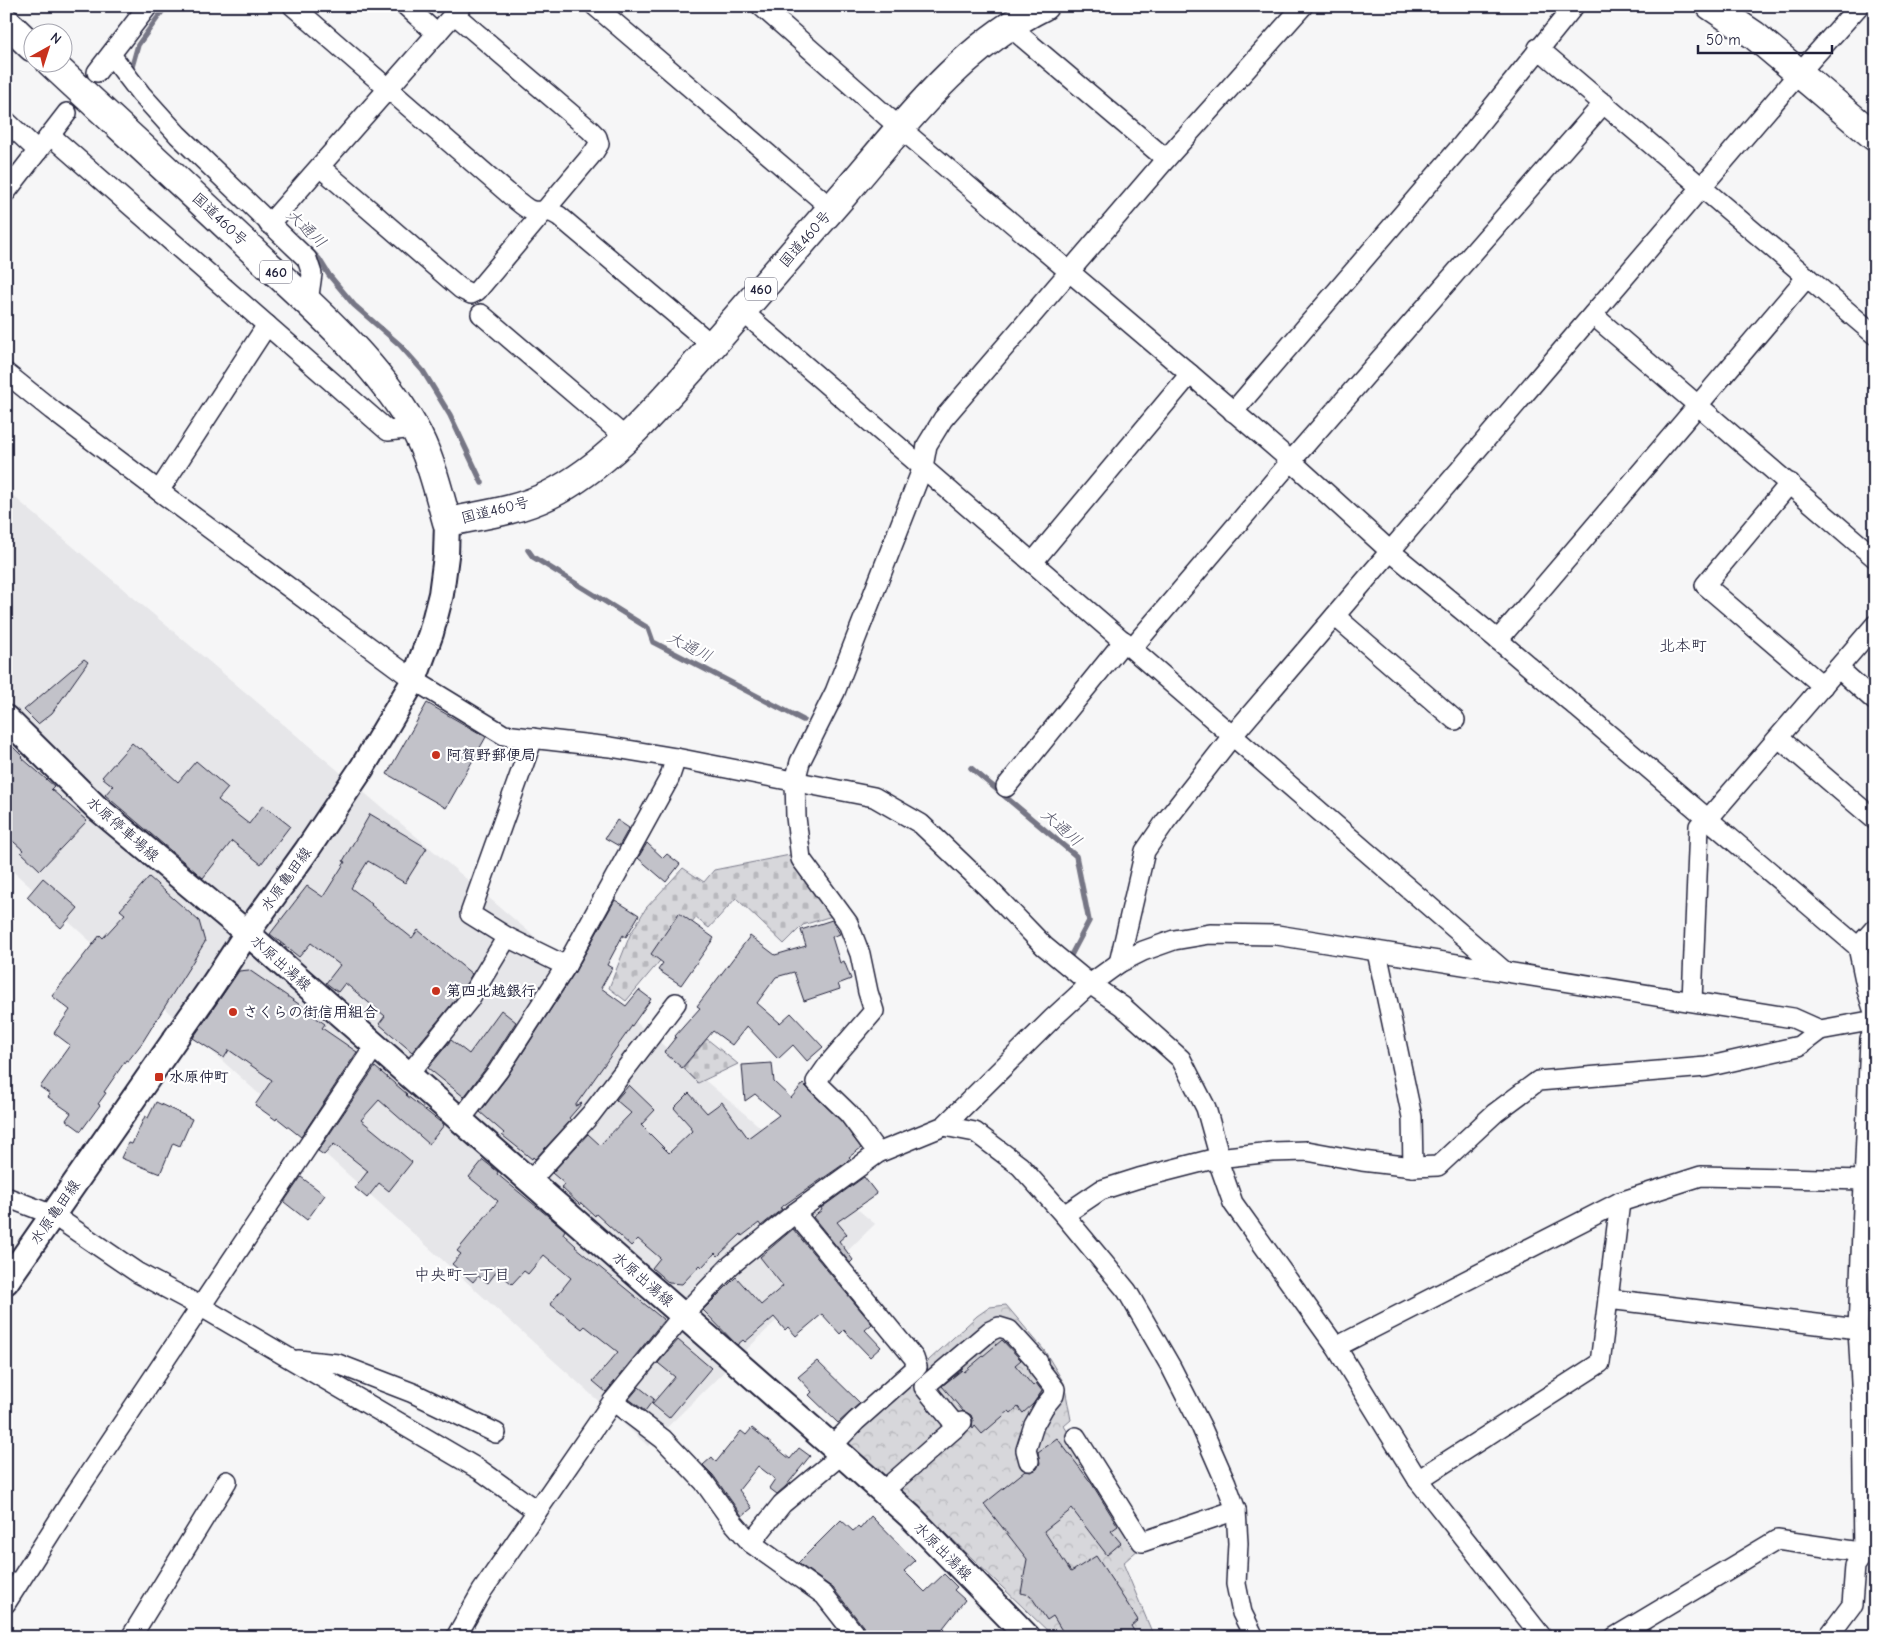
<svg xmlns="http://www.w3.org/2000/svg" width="1881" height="1643" viewBox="0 0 1881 1643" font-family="'Comic Neue','Klee One',sans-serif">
  <defs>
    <pattern id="cemetery-stones" width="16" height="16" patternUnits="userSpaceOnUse" patternTransform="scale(1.25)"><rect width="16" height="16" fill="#d7d7db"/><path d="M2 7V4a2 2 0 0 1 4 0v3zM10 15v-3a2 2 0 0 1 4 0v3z" fill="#b8b8bd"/></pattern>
    <pattern id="park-crowns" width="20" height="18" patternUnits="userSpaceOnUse" patternTransform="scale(1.25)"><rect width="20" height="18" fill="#d7d7db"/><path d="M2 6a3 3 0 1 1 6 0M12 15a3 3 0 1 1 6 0" fill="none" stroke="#b8b8bd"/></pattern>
  </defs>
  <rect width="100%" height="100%" fill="#f6f6f7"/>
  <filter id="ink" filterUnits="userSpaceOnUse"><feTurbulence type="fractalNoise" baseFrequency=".02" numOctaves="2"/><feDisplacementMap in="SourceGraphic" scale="10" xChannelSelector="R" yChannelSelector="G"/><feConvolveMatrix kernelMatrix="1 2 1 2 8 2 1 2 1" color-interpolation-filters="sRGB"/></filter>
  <g filter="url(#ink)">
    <path fill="#e6e6e9" d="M6 490 875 1224 648 1446 6 865Z"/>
    <g fill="url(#cemetery-stones)" stroke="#7c7c8b">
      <path d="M790 855 832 916 803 925 784 944 736 898 709 928 696 918 626 1001 609 988 630 935 646 908 683 868 704 882 714 870Z"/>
      <path d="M707 1039 738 1064 698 1083 683 1068Z"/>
    </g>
    <path fill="url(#park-crowns)" stroke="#7c7c8b" d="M1006 1305 1044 1350 1064 1383 1071 1420 1064 1426 1140 1548 1123 1563 1152 1632 1144 1637H1054L897 1486 846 1441 856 1427 977 1316 990 1307Z"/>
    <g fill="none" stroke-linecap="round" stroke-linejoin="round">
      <g stroke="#767685" stroke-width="5.5">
        <path d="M133 72 131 70 138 45 166 6"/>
        <path d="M310 250 319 259 329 275 354 305 400 345 423 371 450 415 482 483"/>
        <path d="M528 550 533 557 648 628 653 642 803 720"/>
        <path d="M971 768 1076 856 1089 921 1069 959"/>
      </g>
    </g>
    <g fill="#c2c2c9" stroke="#22223b">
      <path d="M84 659 88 662 52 713 38 724 24 710Z"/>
      <path d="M427 703 486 737 446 808 387 774Z"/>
      <path d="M6 740 23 757 22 758 54 786 51 789 87 821 40 870 21 852 23 850 6 835Z"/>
      <path d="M132 743 139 749 141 748 178 782 196 761 228 788 218 800 249 824 263 805 290 826 261 864 232 841 203 878 105 795 113 786 102 777Z"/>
      <path d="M370 814 427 848 405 883 368 861 351 888 372 904 371 905 412 938 418 930 472 974 460 994 412 1052 379 1024 385 1016 345 983 338 992 326 983 340 965 311 943 299 957 270 934 307 886 323 897 345 862 343 861Z"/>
      <path d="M617 820 629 828 619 846 605 838Z"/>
      <path d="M647 843 663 858 667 854 680 864 666 882 638 858Z"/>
      <path d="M149 877 199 921 205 942 142 1043 128 1061 126 1060 104 1092 106 1093 98 1104 100 1105 81 1131 66 1120 71 1113 48 1097 50 1094 40 1087 70 1045 54 1033 70 1010 52 996 100 935 103 938 125 914 120 910Z"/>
      <path d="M43 878 78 908 61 928 27 897Z"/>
      <path d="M615 900 639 915 626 937 623 935 607 965 612 968 601 988 626 1006 639 990 651 999 575 1106 582 1103 569 1118 571 1120 535 1159 533 1157 532 1159 502 1135 504 1133 480 1112 507 1077 575 972Z"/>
      <path d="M679 913 714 938 681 985 658 970 663 963 651 954Z"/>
      <path d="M832 920 840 934 832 937 840 963 844 961 851 979 838 984 840 989 804 1001 794 972 776 977 757 1003 780 1023 791 1013 823 1047 807 1061 793 1045 778 1059 747 1026 732 1045 713 1031 682 1068 664 1052 676 1037 675 1036 700 1008 697 1006 750 936 775 955 806 946 801 930Z"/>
      <path d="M249 970 309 1011V1013L325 1024 322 1028 357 1052 301 1137 277 1118 276 1120 255 1105 272 1080 229 1050 224 1058 193 1038 239 971Z"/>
      <path d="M501 1010 516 1022 489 1064 464 1097 428 1068 451 1040 469 1054Z"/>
      <path d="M772 1063 774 1082 791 1098 803 1084 841 1121 861 1148 849 1157 851 1159 780 1208 782 1209 761 1226 759 1223 742 1236 741 1234 718 1256 715 1253 702 1267 700 1265 682 1284 669 1283 652 1268 660 1258 638 1239 631 1246 596 1214 595 1216 581 1203 580 1205 561 1187 565 1184 552 1173 588 1134 600 1145 631 1113 616 1100 629 1085 655 1110 641 1125 669 1153 692 1131 690 1128 691 1127 674 1108 689 1093 707 1113 722 1102 748 1138 779 1115 755 1094 745 1101 742 1065Z"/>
      <path d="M375 1067 407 1094 406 1095 444 1125 429 1144 379 1100 361 1120 412 1162 389 1191 379 1183 367 1198 355 1188 368 1171 334 1144 324 1155 318 1151Z"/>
      <path d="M156 1102 192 1119 180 1146 173 1143 160 1174 121 1158 128 1143 132 1144 145 1116 148 1118Z"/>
      <path d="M483 1160 498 1172 497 1174 565 1230 563 1234 576 1246 575 1247 664 1320 606 1392 593 1381 618 1352 585 1326 582 1329 550 1304 571 1278 544 1255 528 1274 524 1271 512 1284 497 1271 488 1283 478 1276 473 1282 452 1264 461 1254 457 1251 498 1201 469 1177Z"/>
      <path d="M301 1177 325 1195 307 1220 284 1202Z"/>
      <path d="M864 1177 877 1194 837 1222 847 1234 839 1241 853 1260 850 1263 813 1217 822 1210 821 1208Z"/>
      <path d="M793 1229 872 1324 865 1330 881 1347 870 1357 844 1330 840 1334 822 1314 796 1336 788 1327 785 1330 774 1317 745 1342 743 1340 737 1345 703 1310 736 1277 761 1305 783 1286 760 1257Z"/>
      <path d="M678 1340 711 1368 669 1418 652 1404 675 1377 658 1363Z"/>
      <path d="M1002 1340 1021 1360 1015 1365 1033 1386 1036 1383 1042 1391 1033 1404 1023 1413 1018 1407 1011 1413 1009 1411 982 1434 975 1426 973 1429 972 1427 973 1420 971 1415 963 1411 942 1386 962 1370 964 1372Z"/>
      <path d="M817 1361 860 1403 838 1423 809 1395 812 1392 798 1377Z"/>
      <path d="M639 1387 654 1399 645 1411 629 1399Z"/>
      <path d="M752 1428 790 1459 799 1448 810 1456 786 1486 777 1494 769 1488 775 1479 758 1466 739 1490 752 1508 742 1516 713 1475 703 1465 712 1457 716 1462 741 1431 746 1435Z"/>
      <path d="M1057 1438 1092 1484 1118 1526 1111 1531 1121 1543 1107 1555 1072 1509 1044 1531 1071 1572 1096 1556 1138 1620 1131 1626 1138 1637H1066L1053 1616 1047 1620 1030 1595 1021 1593 1027 1559 984 1504 1025 1471 1031 1472 1037 1469 1040 1463 1038 1452Z"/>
      <path d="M871 1516 915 1561 904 1571 925 1592 944 1574 957 1587 954 1590 965 1600 943 1628 951 1637H869L866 1630 833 1588 798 1563 841 1520 853 1531 858 1527 860 1529Z"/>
    </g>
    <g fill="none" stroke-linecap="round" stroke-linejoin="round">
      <g stroke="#22223b" stroke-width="22">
        <g id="minor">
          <path d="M293 6 516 200C520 203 525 208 530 210 540 214 544 207 559 216L712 345"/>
          <path d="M406 6 437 34"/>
          <path d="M595 6 831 208"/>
          <path d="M761 6 900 128 1190 374 1291 461 1390 551 1498 640 1858 947 1867 990 1875 1015"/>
          <path d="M1009 26 1166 159"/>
          <path d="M1538 48 1875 335"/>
          <path d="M111 55 141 94 178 135 307 259 312 274 308 302"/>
          <path d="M97 72 148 6"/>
          <path d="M6 121 38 151"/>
          <path d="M50 135 388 431 414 428"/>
          <path d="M320 167 461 289 471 294 477 291 594 152 599 144 597 137 590 130 454 14"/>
          <path d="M6 192 67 113"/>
          <path d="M269 224 461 6"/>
          <path d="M742 311 1504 971"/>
          <path d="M481 314 626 438"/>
          <path d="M1593 315 1875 558"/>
          <path d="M6 373 52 410 159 491 414 680 504 735 610 747 676 758 874 797 921 824 989 889 1044 946 1090 984 1122 1006 1181 1059 1206 1108 1218 1151 1217 1158 1233 1203 1336 1347 1418 1480 1542 1637"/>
          <path d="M1233 412 1461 146 1574 6"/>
          <path d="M1790 483 1705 585 1823 686"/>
          <path d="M159 491 267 325"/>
          <path d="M1033 562 1190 374"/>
          <path d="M1335 616 1455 720"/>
          <path d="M1498 640 1807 277"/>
          <path d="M1132 648 1291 461 1604 103"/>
          <path d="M1838 668 1875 701"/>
          <path d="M1779 738 1875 820"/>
          <path d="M1006 787 1124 641"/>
          <path d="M507 937 566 966"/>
          <path d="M1858 947 1875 928"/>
          <path d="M1377 952 1412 1117 1413 1167"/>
          <path d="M1119 963 1145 851 1165 822 1233 735 1800 72 1859 6"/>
          <path d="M1692 1001 1699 826 1708 819 1875 625"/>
          <path d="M408 1075 469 1000 507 937 470 914 533 738"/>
          <path d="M461 1119 498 1071 566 966 669 779 676 758"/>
          <path d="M944 1126 975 1132 1020 1166 1064 1215 1127 1291 1171 1367 1201 1426 1226 1483 1236 1510 1238 1543 1236 1584 1242 1613 1254 1637"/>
          <path d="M878 1153 849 1114 816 1082 830 1062 874 1011 868 992 860 954 848 923 801 859 796 817 795 781 800 762 835 692 923 467 927 445 943 419 1166 159 1303 6"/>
          <path d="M530 1181 591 1114 676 1003"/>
          <path d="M6 1197 53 1215 138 1273 200 1306 480 1470 537 1511"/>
          <path d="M795 1213 914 1358 917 1367 856 1421 832 1446"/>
          <path d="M1064 1215 1101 1190 1139 1178 1217 1158 1272 1152 1307 1151 1362 1161 1413 1167 1438 1166 1495 1113 1538 1081 1706 1067 1799 1046 1820 1030"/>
          <path d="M1608 1299 1620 1202"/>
          <path d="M1336 1347 1620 1202 1701 1176 1863 1180"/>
          <path d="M298 1360 338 1364 413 1393 496 1433"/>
          <path d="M613 1401 663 1439 704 1482 731 1520 751 1543 824 1595 857 1637"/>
          <path d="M957 1427 924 1387 990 1331 999 1327 1009 1330 1038 1362V1367L1055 1389 1054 1395 1044 1407 1034 1425 1026 1450 1029 1461"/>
          <path d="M1076 1437 1142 1542 1236 1510"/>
          <path d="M1418 1480 1600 1363 1608 1299 1858 1329"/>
          <path d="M882 1492 962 1422"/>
          <path d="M751 1543 782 1504 841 1455"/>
          <path d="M6 1603 78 1490 375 1046"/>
          <path d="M131 1637 227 1481"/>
          <path d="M456 1637 482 1591 613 1401 683 1315 731 1265 795 1213 878 1153 944 1126 1053 1018 1090 984 1119 963 1143 951 1174 940 1210 934 1277 935 1793 1018 1820 1030 1875 1020"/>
          <path d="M1615 1637 1777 1540 1874 1554"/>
          <path d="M1828 1637 1852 1605 1855 1566 1864 1553 1862 1401 1858 1329 1870 1039 1875 1024"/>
        </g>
      </g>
      <g stroke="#22223b" stroke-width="28">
        <g id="major">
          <path d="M6 718 97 808 247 933 832 1446 910 1516 1028 1637"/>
          <path d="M6 1282 212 986 247 933 307 850 362 768 414 680 431 633 441 594 446 556 447 522"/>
        </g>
      </g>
      <g stroke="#22223b" stroke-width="31">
        <g id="highway">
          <path d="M1711 6 1754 35 1875 137"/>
          <path d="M6 22 32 47"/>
          <path d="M50 62C123 130 197 197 269 266 321 314 377 364 413 426 430 455 438 490 447 522 482 515 517 511 549 495 606 467 654 411 696 364 745 307 795 250 845 193 904 124 961 47 1044 6"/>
        </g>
      </g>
      <use href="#minor" stroke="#fff" stroke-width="19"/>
      <use href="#major" stroke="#fff" stroke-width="24"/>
      <use href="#highway" stroke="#fff" stroke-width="28"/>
    </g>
  </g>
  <g fill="#c8321e" stroke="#fff" stroke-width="2">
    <circle cx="436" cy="755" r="5"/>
    <circle cx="436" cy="991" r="5"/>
    <circle cx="233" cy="1012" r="5"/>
    <rect x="154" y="1072" width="10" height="10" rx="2.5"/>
  </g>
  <g text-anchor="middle" stroke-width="4.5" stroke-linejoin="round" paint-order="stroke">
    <g fill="#fff" stroke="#646476" stroke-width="1">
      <rect x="260" y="260.5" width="32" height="23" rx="4"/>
      <rect x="745" y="277.5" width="32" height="23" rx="4"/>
    </g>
    <g font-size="14" font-weight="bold" fill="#22223b">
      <text x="276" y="277">460</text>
      <text x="761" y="294">460</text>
    </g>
    <g font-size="15" fill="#22223b" stroke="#fff">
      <text transform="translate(220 219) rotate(43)" y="5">国道460号</text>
      <text transform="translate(805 239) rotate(-49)" y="5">国道460号</text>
      <text transform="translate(495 510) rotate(-14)" y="5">国道460号</text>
      <text transform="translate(123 829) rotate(41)" y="5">水原停車場線</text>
      <text transform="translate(286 879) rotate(-54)" y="5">水原亀田線</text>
      <text transform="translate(281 963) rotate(42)" y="5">水原出湯線</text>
      <text transform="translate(55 1212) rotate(-55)" y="5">水原亀田線</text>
      <text transform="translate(643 1279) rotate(41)" y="5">水原出湯線</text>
      <text transform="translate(943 1551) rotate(45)" y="5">水原出湯線</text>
    </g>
    <g font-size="15" font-weight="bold" fill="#22223b" stroke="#fff" text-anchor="start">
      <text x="446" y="760">阿賀野郵便局</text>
      <text x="446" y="996">第四北越銀行</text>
      <text x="243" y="1017">さくらの街信用組合</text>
      <text x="169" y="1082">水原仲町</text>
    </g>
    <g font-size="16" font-style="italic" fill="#5a5a6d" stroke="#fff">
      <text transform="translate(307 228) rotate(44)" y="6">大通川</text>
      <text transform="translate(690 646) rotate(27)" y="6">大通川</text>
      <text transform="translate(1062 827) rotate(41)" y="6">大通川</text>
    </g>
    <g font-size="16" fill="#22223b" stroke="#fff">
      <text x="1683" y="651">北本町</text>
      <text x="462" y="1280">中央町一丁目</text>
    </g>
  </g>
  <rect width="1881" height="1643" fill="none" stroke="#fff" stroke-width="25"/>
  <rect x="12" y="12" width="1856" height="1618" fill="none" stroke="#22223b" stroke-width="2" filter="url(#ink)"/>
  <g transform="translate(48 48) rotate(39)"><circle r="24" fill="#ffffff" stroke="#a7a7b1"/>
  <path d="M0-4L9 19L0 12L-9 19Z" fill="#c8321e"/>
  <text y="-8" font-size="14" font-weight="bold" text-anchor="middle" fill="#22223b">N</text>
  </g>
  <path d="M1698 45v8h134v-8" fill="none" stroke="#22223b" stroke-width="2.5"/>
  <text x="1706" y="45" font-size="15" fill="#22223b" stroke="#ffffff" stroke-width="4" paint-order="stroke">50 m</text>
</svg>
